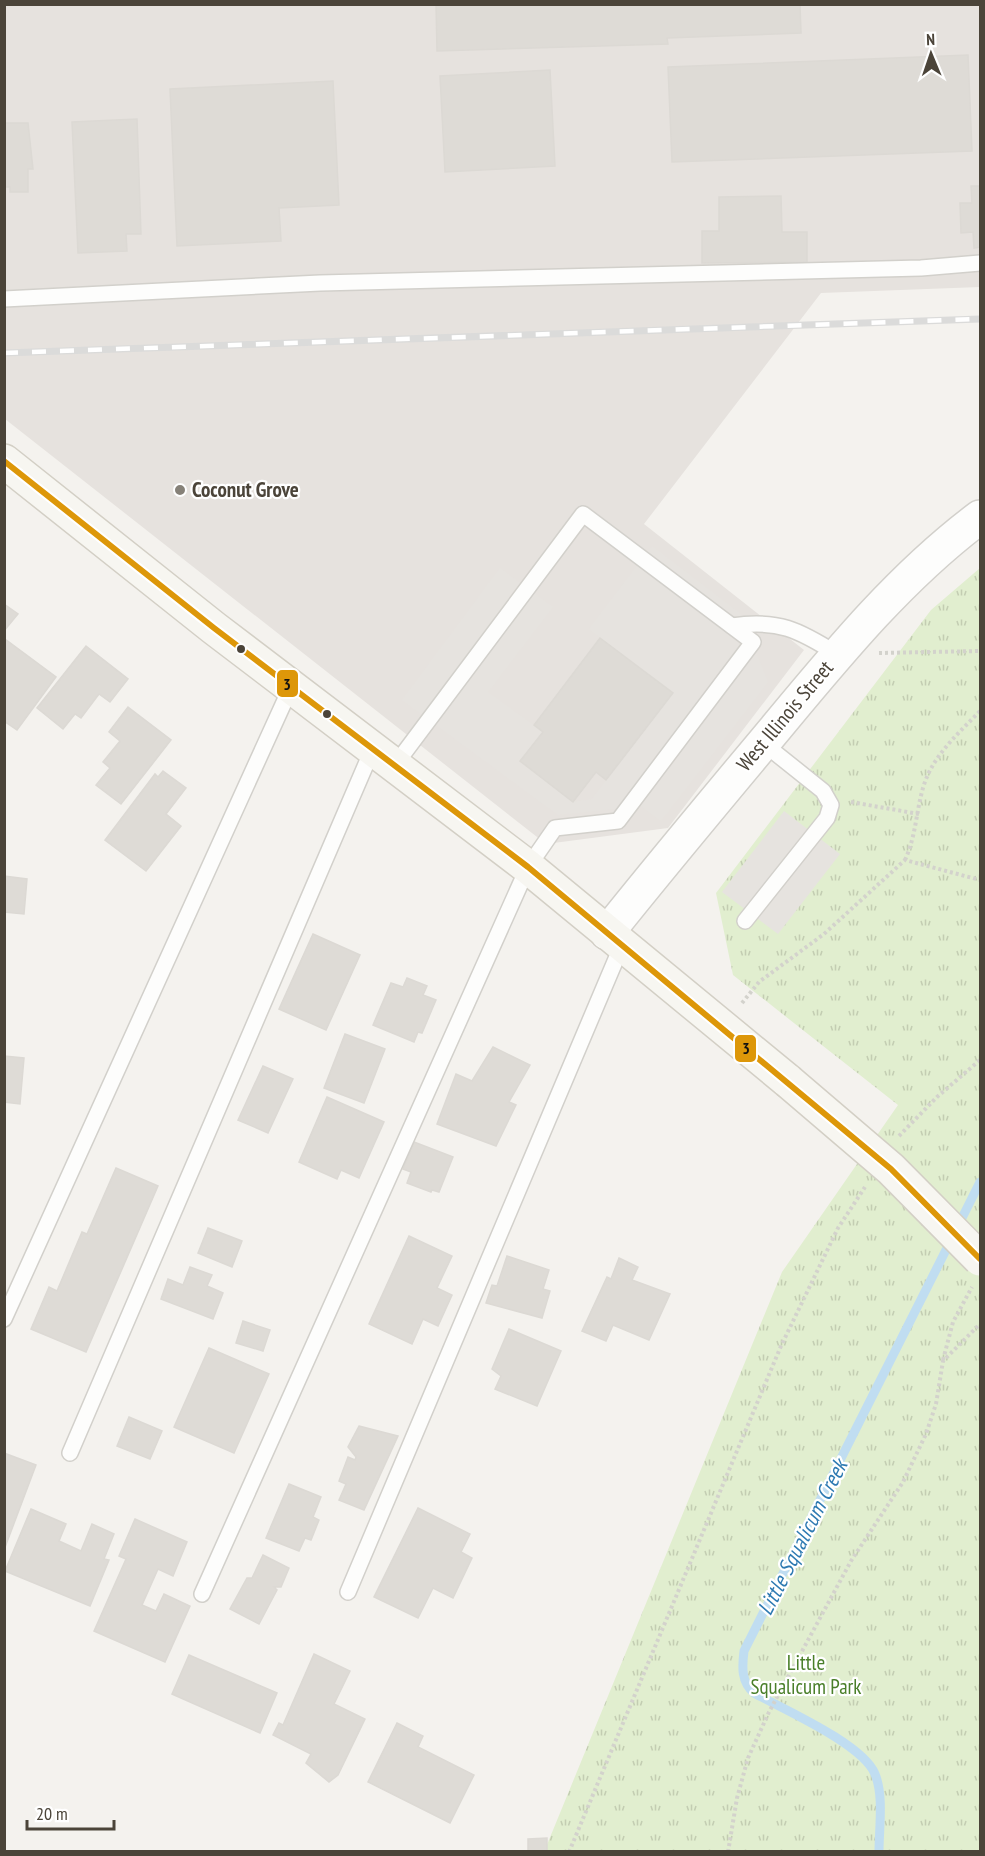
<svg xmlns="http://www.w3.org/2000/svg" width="985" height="1856" viewBox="0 0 985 1856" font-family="'PT Sans Narrow',sans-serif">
  <defs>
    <pattern id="park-tufts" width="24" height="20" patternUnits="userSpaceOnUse" patternTransform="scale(1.5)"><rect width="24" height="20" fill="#e1eecf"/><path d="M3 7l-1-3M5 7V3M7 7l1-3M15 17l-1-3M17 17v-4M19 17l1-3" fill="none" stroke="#c3cdb2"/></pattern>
  </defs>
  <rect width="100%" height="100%" fill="#f4f2ee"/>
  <path fill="#e6e2de" d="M4 5H980V287L821 293 644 524 804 650 668 828 546 844 5 419Z"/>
  <path fill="url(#park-tufts)" d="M980 568V1851L544 1852 782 1272 898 1105 733 975 716 893 931 610Z"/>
  <g fill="#e6e3df">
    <path d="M652 546 741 614 768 682 661 821 641 806 558 815 402 700 500 568 553 607 488 692 543 732 520 762 573 802 592 799 672 693 589 629Z"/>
    <path d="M784 811 840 854 778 934 722 892Z"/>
  </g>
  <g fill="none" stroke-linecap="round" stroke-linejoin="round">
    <g stroke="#c0ddf1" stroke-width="9">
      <path d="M957 1228 980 1182"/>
      <path d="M879 1852C879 1827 884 1796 875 1774 863 1744 783 1709 754 1693 741 1682 742 1667 744 1651L951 1240"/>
    </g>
  </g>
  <g fill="#dedbd6" stroke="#dcd9d4" stroke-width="1.5">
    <path d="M436 4H800L801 33 667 38 668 44 437 51Z"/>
    <path d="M968 55 972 151 672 162 668 67Z"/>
    <path d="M550 70 555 166 445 172 440 76Z"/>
    <path d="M333 81 339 205 279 208 281 241 177 246 170 89Z"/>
    <path d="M137 119 141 234H126L127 251 78 253 72 122Z"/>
    <path d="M4 123H28L33 169H28V192H10V187H4Z"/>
    <path d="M971 186H980V247L974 248 973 232 961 233 960 203H972Z"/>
    <path d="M781 196 782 232H807V262L702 263V231H719V197Z"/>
    <path d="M4 604 18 614 4 631Z"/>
    <path d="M600 638 673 693 606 780 596 772 573 802 520 761 543 732 534 725Z"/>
    <path d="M5 639 56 677 17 730 4 721Z"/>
    <path d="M86 646 128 679 110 702 99 694 81 718 75 714 63 729 37 708Z"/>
    <path d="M128 707 171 740 121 804 96 785 110 768 103 762 120 741 109 732Z"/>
    <path d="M163 771 186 788 166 814 181 826 146 871 105 840 155 774 158 777Z"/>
    <path d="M4 876 27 879 24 914 4 912Z"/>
    <path d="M313 934 360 955 326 1030 279 1009Z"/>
    <path d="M407 978 427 986 423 995 436 1000 422 1033 418 1032 414 1042 373 1025 391 983 403 987Z"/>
    <path d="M345 1034 385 1049 364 1103 324 1088Z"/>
    <path d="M493 1047 530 1065 509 1102 516 1105 496 1146 437 1124 456 1074 472 1081Z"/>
    <path d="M4 1056 24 1058 20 1104 4 1102Z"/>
    <path d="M263 1066 293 1079 268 1133 238 1120Z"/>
    <path d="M327 1097 384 1122 359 1178 341 1170 337 1179 299 1162Z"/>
    <path d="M414 1142 453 1157 439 1192 432 1190 431 1192 407 1183 411 1172 403 1169Z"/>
    <path d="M116 1168 158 1186 86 1352 31 1329 49 1287 57 1291 82 1232 87 1234Z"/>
    <path d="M208 1228 242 1241 232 1267 198 1253Z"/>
    <path d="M409 1236 452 1256 437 1288 452 1295 438 1326 423 1319 412 1344 369 1324Z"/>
    <path d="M507 1256 549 1270 543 1289 550 1291 542 1318 486 1303 492 1285 497 1286Z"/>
    <path d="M619 1258 638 1267 632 1280 670 1294 649 1340 613 1325 606 1341 582 1331 607 1277 611 1279Z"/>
    <path d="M190 1267 212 1275 207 1286 223 1293 213 1319 161 1299 168 1279 183 1285Z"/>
    <path d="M243 1321 270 1330 263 1351 236 1343Z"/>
    <path d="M509 1329 561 1351 537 1406 495 1389 501 1376 492 1369Z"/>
    <path d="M209 1348 269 1374 234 1453 174 1427Z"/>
    <path d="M129 1417 162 1431 150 1459 117 1446Z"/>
    <path d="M359 1426 398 1436 364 1510 339 1500 346 1484 339 1481 348 1457 355 1460 356 1457 348 1447Z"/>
    <path d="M4 1453 36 1465 4 1550Z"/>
    <path d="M289 1484 321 1497 313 1517 319 1520 311 1540 305 1538 299 1551 266 1538Z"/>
    <path d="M418 1508 470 1534 461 1552 472 1558 453 1598 433 1588 418 1618 374 1597Z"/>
    <path d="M31 1509 66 1524 59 1541 81 1551 92 1524 114 1534 104 1559 109 1560 90 1606 5 1571Z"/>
    <path d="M135 1519 187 1542 173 1576 158 1569 142 1605 156 1611 164 1594 190 1606 165 1662 94 1631 126 1559 119 1556Z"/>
    <path d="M263 1555 289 1568 281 1587H274L277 1590 259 1624 230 1609 247 1578H252Z"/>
    <path d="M314 1654 350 1671 334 1704 365 1719 338 1775 329 1782 306 1763 311 1754 273 1735 279 1723 283 1725Z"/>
    <path d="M189 1655 277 1693 260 1733 172 1694Z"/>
    <path d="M397 1723 423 1736 418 1747 474 1775 450 1823 368 1782Z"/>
    <path d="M547 1838V1852H528V1839Z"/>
  </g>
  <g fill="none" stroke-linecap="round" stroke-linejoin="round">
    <g stroke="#d2d0cb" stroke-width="18">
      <g id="service">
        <path d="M4 299 320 283 921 268 980 263"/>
        <path d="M732 626C778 619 799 630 837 654"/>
        <path d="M745 921 827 818 831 805 823 791 763 743"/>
        <path d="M4 1319 291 687"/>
        <path d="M70 1453 373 748"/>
        <path d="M348 1592 622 945"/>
        <path d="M202 1594 528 867 555 828 618 821 753 642 583 514 395 765"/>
      </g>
    </g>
    <g stroke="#d2d0cb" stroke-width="36">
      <path id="tertiary" d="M607 933C662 864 719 796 775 729 838 653 901 576 980 517"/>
    </g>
    <g stroke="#d3cfc5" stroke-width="36">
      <path id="secondary" d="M4 461 214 628 528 867 788 1081"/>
    </g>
    <g stroke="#d3d2cc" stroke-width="4" stroke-dasharray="3 3" stroke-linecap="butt">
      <path d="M879 653 980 651"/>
      <path d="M851 802 919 814"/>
      <path d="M905 860C916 836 916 812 923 788 932 756 958 734 980 711"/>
      <path d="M742 1003 759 982 824 934 905 860 980 880"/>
      <path d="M899 1136 937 1097 980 1060"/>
      <path d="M943 1360 953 1322 972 1287"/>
      <path d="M569 1852 781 1346 838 1228 865 1187"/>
      <path d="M728 1852 737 1798 748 1758 769 1712 851 1561 903 1482 926 1434 936 1404 943 1361 980 1324"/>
    </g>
    <use href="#service" stroke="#fdfdfc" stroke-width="15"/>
    <use href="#tertiary" stroke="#fdfdfc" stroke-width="33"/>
    <use href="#secondary" stroke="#f7f6f1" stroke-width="33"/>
    <g stroke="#dbdbda" stroke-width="7">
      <path id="rail" d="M4 353 980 319"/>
    </g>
    <use href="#rail" stroke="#fff" stroke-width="4.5" stroke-dasharray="14" stroke-linecap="butt"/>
    <g stroke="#d3cfc5" stroke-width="36" stroke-linecap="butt">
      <path id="secondary-bridge" d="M788 1081 891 1169 980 1259"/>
    </g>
    <use href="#secondary-bridge" stroke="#f7f6f1" stroke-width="33"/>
    <g stroke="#fff" stroke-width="10">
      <path id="bus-1" d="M4 461 214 628 528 867 891 1169 980 1259"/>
    </g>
    <use href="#bus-1" stroke="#dd9709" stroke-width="6"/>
  </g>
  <circle fill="#868178" stroke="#fff" stroke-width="2" cx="180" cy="490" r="6"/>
  <g fill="#4b4439" stroke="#fff" stroke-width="2">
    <circle cx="241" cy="649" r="5"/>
    <circle cx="327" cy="714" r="5"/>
  </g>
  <g text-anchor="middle" stroke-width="4.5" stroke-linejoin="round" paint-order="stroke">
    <g font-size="21" font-weight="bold" fill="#4b4439" stroke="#fff" text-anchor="start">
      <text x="192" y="497">Coconut Grove</text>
    </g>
    <g font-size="21" fill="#4b4439" stroke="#fff">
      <text transform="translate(785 716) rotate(-50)" y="7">West Illinois Street</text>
    </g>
    <g font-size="21" fill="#4a7f2a" stroke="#fff">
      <text x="806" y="1670">Little<tspan x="806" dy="24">Squalicum Park</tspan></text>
    </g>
    <g font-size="22" font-style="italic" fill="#2e7ab2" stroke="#fff">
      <text transform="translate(802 1537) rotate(-63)" y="8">Little Squalicum Creek</text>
    </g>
  </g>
  <g stroke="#fff" stroke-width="2">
    <rect x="276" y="669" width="23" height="29" rx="6" fill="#dd9709"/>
    <rect x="734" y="1034" width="23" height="29" rx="6" fill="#dd9709"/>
  </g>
  <g font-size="16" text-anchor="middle" font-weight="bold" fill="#111">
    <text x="287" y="690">3</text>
    <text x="746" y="1054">3</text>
  </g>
  <rect width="985" height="1856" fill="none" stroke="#4b4439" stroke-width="12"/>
  <g transform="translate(931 54) rotate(358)" stroke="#ffffff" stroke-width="4.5" paint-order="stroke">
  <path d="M0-4.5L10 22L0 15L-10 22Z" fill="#4b4439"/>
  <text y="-9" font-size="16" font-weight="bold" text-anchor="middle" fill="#4b4439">N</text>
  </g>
  <path d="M27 1820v9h87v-9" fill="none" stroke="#4b4439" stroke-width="3"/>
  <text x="36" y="1820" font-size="18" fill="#4b4439" stroke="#ffffff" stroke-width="4.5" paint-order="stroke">20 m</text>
</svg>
